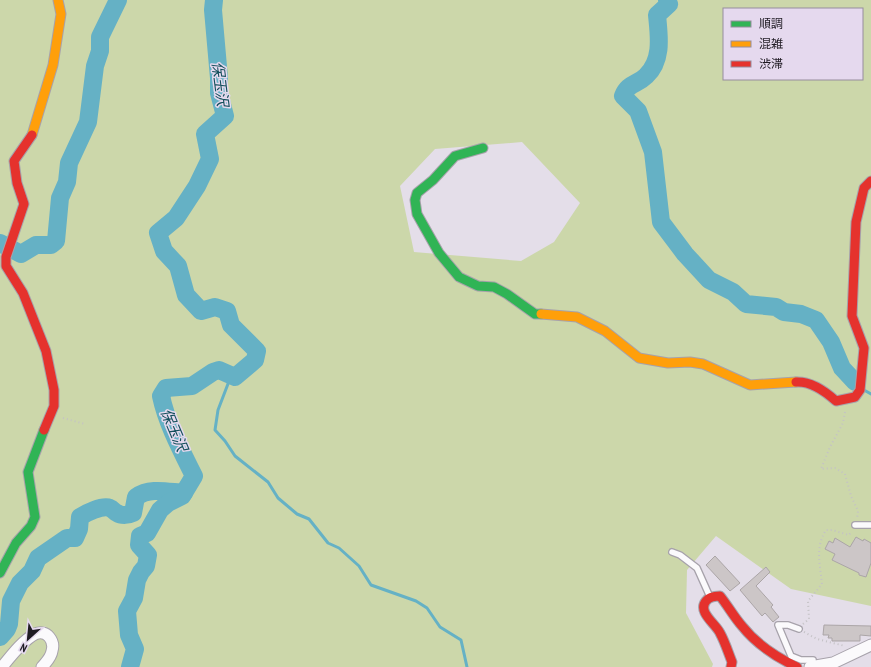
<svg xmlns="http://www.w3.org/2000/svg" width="871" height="667" viewBox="0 0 871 667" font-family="'PT Sans Narrow','Noto Sans JP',sans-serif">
  <rect width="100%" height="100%" fill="#e4dee9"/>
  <path fill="#ccd7aa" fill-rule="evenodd" d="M0 0H871V606L791 589 716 536 687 570 686 613 713 664 712 667H0ZM724 9H862V79H724ZM522 142 580 203 554 242 521 261 414 252 400 186 435 149Z"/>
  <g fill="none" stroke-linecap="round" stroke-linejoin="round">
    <g stroke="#65b1c5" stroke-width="3">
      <path d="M231 376 218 410 215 430 225 441 235 456 268 482 278 498 297 514 309 519 328 543 339 548 359 566 371 585 416 601 427 608 440 627 461 640 467 667"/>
      <path d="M864 390 871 394"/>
    </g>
    <g stroke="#65b1c5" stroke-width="18">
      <path d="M667 0 669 4 657 15C659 36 663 60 646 76 637 85 628 83 623 96L638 111 653 152 661 222 685 254 709 280 733 292 746 304 776 307 784 312 801 314 816 320 831 342 842 368 855 382"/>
      <path d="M0 243 21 254 36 245H51L56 241 60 198 67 182 69 163 88 122 95 66 100 51V37L118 0"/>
      <path d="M0 637 7 629 9 624 11 601 20 583 32 571 38 558 67 538H75L79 529 80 517C86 513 102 505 110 508 113 509 114 512 117 513 122 516 129 515 133 513L136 497C150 487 168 492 184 493"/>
      <path d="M130 667 135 649 129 635 127 611 134 598 137 580 141 572 146 566 148 555 139 545 140 536 147 533 160 510 168 503 182 496 194 476C181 450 167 424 161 396L166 388 192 386 213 372 219 370 235 377 255 360 257 351 231 325 227 311 215 307 201 311 186 295 178 266 164 251 158 233 176 218 197 186 210 159 205 134 225 116 219 93V78L213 10 214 0"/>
    </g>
  </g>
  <g fill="#ccc6c7" stroke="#aba5a7">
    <path d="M856 537 863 541 864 539 871 543V563L866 577 859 575V573L832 560 835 554 825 549 829 541 833 543 835 538 850 547Z"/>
    <path d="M715 556 740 583 730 591 706 565Z"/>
    <path d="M766 567 770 572 756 586 773 605 771 607 779 617 773 622 765 613 762 616 740 590Z"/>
    <path d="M824 625 871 626V636L860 635V641H832V638H828L829 635H823Z"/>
  </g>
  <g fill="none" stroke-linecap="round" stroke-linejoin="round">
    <g stroke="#a7a2ab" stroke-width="8">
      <g id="lane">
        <path d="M855 525H871"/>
        <path d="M672 552 680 555 697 568 710 597"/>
        <path d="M799 629 788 625H778L791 656 801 660H813V667"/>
      </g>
    </g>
    <g stroke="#a7a2ab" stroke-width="13">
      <g id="street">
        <path d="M2 667C11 656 22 641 35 634 47 629 55 641 52 651 51 658 46 662 42 667"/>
        <path d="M810 667 833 663 871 645"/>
      </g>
    </g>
    <g stroke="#a7a2ab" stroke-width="11">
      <g id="fast">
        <path d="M483 148 455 156 433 180 417 193 415 200 417 214 439 253 459 277 478 286 494 287 507 294 535 314H541"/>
        <path d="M0 573 16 543 31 526 35 517 28 472 44 430"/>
      </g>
    </g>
    <g stroke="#a7a2ab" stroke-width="11">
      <g id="slow">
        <path d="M32 135 53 65 61 14 58 0"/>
        <path d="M541 314 577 317 605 331 639 358 668 363 690 362 703 364 750 385 796 382"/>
      </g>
    </g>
    <g stroke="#a7a2ab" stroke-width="11">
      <g id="jam">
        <path d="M32 135 14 161 17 183 24 204 6 257V266L23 293 46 351 54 390V406L44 430"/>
        <path d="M796 382C811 381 825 391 836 401L855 397 860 390 864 348 852 316 856 222 864 188 871 181"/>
        <path d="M731 667 732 662C728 652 725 642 720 633 716 624 697 612 706 601 709 597 715 596 720 596 728 606 734 617 742 626 757 645 776 657 797 667"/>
      </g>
    </g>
    <g stroke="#c4c2c5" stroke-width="2" stroke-dasharray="1 3" stroke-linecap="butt">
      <path d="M845 412 843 423 830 447 821 469 835 468 845 474 851 496 858 511 857 519"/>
      <path d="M63 418 85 424"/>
      <path d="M803 624 809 619 808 601 822 584C820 564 815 547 826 530H832L849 535 851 532"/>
      <path d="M804 632 817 639 845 646"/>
    </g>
    <use href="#lane" stroke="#fbfafc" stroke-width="5.5"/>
    <use href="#street" stroke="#fbfafc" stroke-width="11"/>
    <use href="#fast" stroke="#30b455" stroke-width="9"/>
    <use href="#slow" stroke="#ff9f0a" stroke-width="9"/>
    <use href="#jam" stroke="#e5322d" stroke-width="9"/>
  </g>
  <g text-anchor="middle" stroke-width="3" stroke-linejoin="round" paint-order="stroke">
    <g font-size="15" font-style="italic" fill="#134f5c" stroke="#e5d9ee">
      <text transform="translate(220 84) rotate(83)" y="5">保玉沢</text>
      <text transform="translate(174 430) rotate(67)" y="5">保玉沢</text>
    </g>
  </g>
  <rect x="723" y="8" width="140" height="72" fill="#e5d9ee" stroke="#968d9d"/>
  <rect x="731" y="21" width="20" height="6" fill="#30b455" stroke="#968d9d"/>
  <text x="759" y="28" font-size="12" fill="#1f1b23">順調</text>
  <rect x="731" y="41" width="20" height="6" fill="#ff9f0a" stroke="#968d9d"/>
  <text x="759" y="48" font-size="12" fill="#1f1b23">混雑</text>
  <rect x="731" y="61" width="20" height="6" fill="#e5322d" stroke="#968d9d"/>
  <text x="759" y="68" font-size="12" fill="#1f1b23">渋滞</text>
  <g transform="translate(28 639) rotate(207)" stroke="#e5d9ee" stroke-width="3" paint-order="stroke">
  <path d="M0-3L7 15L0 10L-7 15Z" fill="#1f1b23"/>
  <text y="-6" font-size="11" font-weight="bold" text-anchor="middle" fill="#1f1b23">N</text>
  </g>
</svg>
